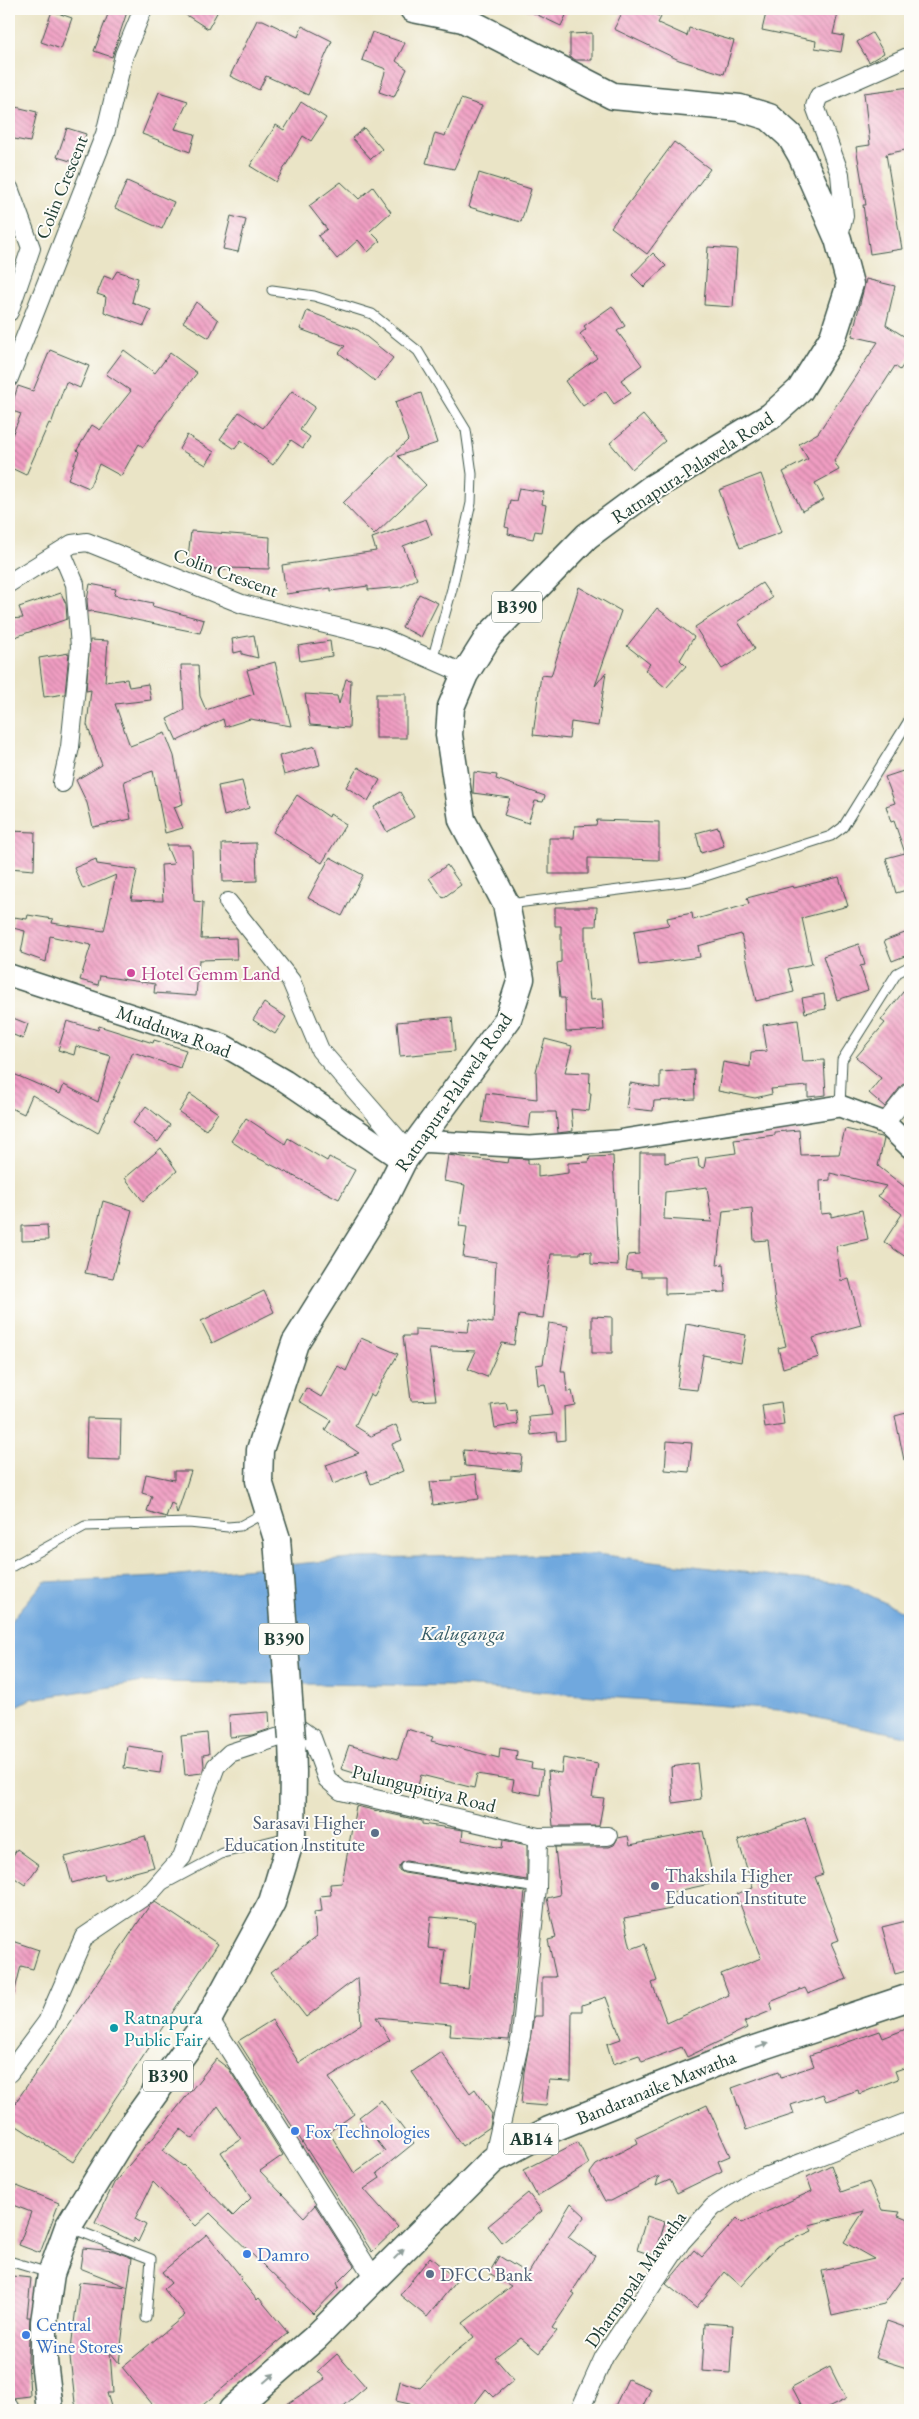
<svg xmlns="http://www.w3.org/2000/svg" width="919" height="2419" viewBox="0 0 919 2419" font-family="'EB Garamond',serif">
  <defs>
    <pattern id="building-back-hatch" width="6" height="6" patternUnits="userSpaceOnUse" patternTransform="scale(1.25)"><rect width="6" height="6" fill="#f09dc2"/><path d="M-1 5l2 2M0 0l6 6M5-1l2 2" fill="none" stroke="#c2819e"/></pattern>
  </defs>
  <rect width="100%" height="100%" fill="#fdfcf7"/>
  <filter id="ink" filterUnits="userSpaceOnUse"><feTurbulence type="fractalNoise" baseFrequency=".02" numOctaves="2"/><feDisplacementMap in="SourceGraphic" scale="10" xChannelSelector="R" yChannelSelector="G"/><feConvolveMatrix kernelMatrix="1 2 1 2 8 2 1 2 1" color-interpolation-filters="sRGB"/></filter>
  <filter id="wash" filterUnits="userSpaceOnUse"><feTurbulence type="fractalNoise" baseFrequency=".0096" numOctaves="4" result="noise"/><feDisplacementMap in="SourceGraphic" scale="20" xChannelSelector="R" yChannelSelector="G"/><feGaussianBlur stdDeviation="1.12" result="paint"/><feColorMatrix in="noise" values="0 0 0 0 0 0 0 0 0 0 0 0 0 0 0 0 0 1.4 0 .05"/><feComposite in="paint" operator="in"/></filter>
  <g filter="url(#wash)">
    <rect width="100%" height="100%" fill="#eae4c6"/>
    <path fill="#6fa8de" stroke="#477289" d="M596 1554 849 1585 910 1615V1737L779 1710 461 1686 144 1682 31 1699 9 1710V1623L44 1582 158 1577 360 1558Z"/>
    <g id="blocks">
      <g fill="url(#building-back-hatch)" fill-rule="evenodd">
        <path d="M110 9H128L112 57 94 51Z"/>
        <path d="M177 9H219L208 29Z"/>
        <path d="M525 9H569L561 26Z"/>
        <path d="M624 9H642L661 17 658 23 687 36 689 28 734 41 724 74 679 60 614 29Z"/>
        <path d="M767 9H839L833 34 844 36 841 52 815 48 816 41 762 30Z"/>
        <path d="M52 11 72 18 61 49 41 42Z"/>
        <path d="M257 20H263L298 37 302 26 332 41 308 95 266 76 259 90 230 76Z"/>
        <path d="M372 32 405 43 396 61 407 69 394 97 379 92 386 69 362 60Z"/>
        <path d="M592 33V60H576L570 57V34Z"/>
        <path d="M872 33 884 53 869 62 857 42Z"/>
        <path d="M910 87V149L886 154 902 249 870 254 863 205H866L856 147 870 145 864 93Z"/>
        <path d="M159 92 188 101 175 129 195 134 190 152 142 134Z"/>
        <path d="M461 99 482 106 454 169 426 163 435 133 445 136Z"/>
        <path d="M301 102 326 118 311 141 303 136 276 182 250 166 276 125 284 130Z"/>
        <path d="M16 107 37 112 30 142 9 138Z"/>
        <path d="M67 128 86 134 77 163 57 157Z"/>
        <path d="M364 128 382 149 371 159 352 138Z"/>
        <path d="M674 142 710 169 647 254 611 227Z"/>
        <path d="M479 173 531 189 521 222 469 207Z"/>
        <path d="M127 181 174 202 162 229 115 208Z"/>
        <path d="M341 182 359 199 373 187 391 212 370 231 380 241 368 252 358 240 337 259 318 236 327 229 309 206Z"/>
        <path d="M231 216 246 220 238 252 223 249Z"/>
        <path d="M708 247 737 249 733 307 704 305Z"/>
        <path d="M653 253 666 266 644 287 632 275Z"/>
        <path d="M117 271 138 278 132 302 151 310 144 326 104 312 106 297 97 294 104 276 112 279Z"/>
        <path d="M866 279 895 286 886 325 910 340V355L900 370 895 366 834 461 839 470 815 483 824 500 802 511 783 472 808 459 799 444 818 433 878 342 852 336Z"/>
        <path d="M196 302 218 320 209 338 183 322Z"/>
        <path d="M612 306 625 326 617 331 642 365 621 380 631 393 614 404 605 391 583 406 565 381 597 358 580 334 586 329 584 326Z"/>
        <path d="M307 311 358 330 393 358 375 381 339 353 345 346 300 329Z"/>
        <path d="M50 350 89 366 80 388 66 382 51 424 49 423 26 475 9 467V442L21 414 10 410 18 386 33 391Z"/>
        <path d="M124 350 155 373 170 353 197 373 165 414 143 447 139 444 121 476 99 464 89 488 68 479 79 452 77 450 92 425 100 430 131 391 106 374Z"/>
        <path d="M292 391 315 407 300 430 310 437 303 448 291 440 273 465 241 440 235 449 220 439 239 412 263 428Z"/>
        <path d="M421 393 437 443 398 456 426 485 374 535 343 503 408 440 395 402Z"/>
        <path d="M643 415 665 441 632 469 610 443Z"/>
        <path d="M187 435 214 452 206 465 179 449Z"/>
        <path d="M761 474 782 532 740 548 719 490Z"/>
        <path d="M519 488 544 492 542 504 546 505 541 532 535 531 533 539 508 534 509 528 505 527 510 500 516 501Z"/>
        <path d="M426 519 432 535 403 546 417 579 401 587 368 590V586L331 591V588L286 594 282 565 376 551 372 538Z"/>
        <path d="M191 531 270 537 269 569 226 568V570L187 566Z"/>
        <path d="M762 583 772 598 738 622 755 649 722 669 695 627Z"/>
        <path d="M90 584 116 589 114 595 153 603 152 606 204 620 200 633 92 611 88 612 87 600Z"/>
        <path d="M579 587 621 611 595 686 606 672 598 726 571 722 569 739 533 735 541 675 551 676Z"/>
        <path d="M61 593 66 604 67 619 9 639V619L23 618 19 607Z"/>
        <path d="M419 594 438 603 421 637 402 627Z"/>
        <path d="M657 608 694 637 680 660 686 666 666 688 645 670 650 664 627 646Z"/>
        <path d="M254 635 258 658 242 654V651L234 653 232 639Z"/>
        <path d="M90 640 108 641 105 682 127 679 129 687 148 684 151 700 115 704 130 746 165 733 174 756 183 804 174 807 183 828 165 833 153 771 124 781 131 819 93 827 87 803 76 780 102 765 87 725 91 690 86 691Z"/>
        <path d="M330 641 332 656 300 661 298 646Z"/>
        <path d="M69 653 65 694 44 697 39 658Z"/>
        <path d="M275 662 291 726 250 719 225 727 223 719 177 741 167 719 184 710 181 665H198L200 696 206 710 254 694 247 670Z"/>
        <path d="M346 679 351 680 349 728 310 725 305 694 337 696 339 704Z"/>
        <rect x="376" y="694" width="30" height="44"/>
        <path d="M315 746 320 765 284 775 279 756Z"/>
        <path d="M358 767 380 780 368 801 346 787Z"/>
        <path d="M903 771 909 787 905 789 910 809V889L896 893 886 858 905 853 894 821 891 822 886 806 895 803 885 777Z"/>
        <path d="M474 772 497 775 496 779 545 796 543 802 535 801 528 823 504 815 510 798 473 793Z"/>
        <path d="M242 781 249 808 224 816 218 786Z"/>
        <path d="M400 792 414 817 387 832 374 807Z"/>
        <path d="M297 795 329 817 330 814 346 824 322 863 273 832Z"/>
        <path d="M597 820 659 822V860L588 858V874H549V838H574L575 826 596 825Z"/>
        <path d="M718 827 724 846 701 853 696 833Z"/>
        <path d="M9 831 35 832 34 870 9 868Z"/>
        <path d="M256 843 257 881 223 882 222 844Z"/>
        <path d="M166 845H190L192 850 194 901 203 902 201 939 236 938 237 959 199 960 196 996 154 993 155 984 100 976 98 985 80 980 91 945 50 936 46 962 21 953 25 931 13 928 14 917 27 919 28 915 53 919 52 923 104 931 116 875 83 889 74 868 96 859 97 864 137 870 131 900 163 901 161 865 174 864Z"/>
        <path d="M330 857 363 875 342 916 308 898Z"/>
        <path d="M447 865 461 885 443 898 429 878Z"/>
        <path d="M839 877 848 906 802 918 812 964 788 969 794 992 756 1001 741 934 698 946 700 957 639 965 634 931 669 925 667 918 692 913 693 920 749 904 747 898 793 886 794 888Z"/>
        <path d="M555 907H597L596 926H585V952L590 1000 602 999 604 1030 566 1032 565 998H560L557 963 561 962V926H555Z"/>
        <path d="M910 931V954L892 961 884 941Z"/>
        <path d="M859 944 865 965 860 966 868 990 837 1000 823 956Z"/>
        <path d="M910 983V1081L902 1085 885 1107 869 1093 881 1078 856 1057 885 1023 881 1020Z"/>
        <path d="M824 994 826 1009 805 1013 802 998Z"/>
        <path d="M264 1003 286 1017 275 1034 253 1020Z"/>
        <path d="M452 1017 455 1051 400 1056 397 1022Z"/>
        <path d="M13 1018 28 1024 23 1039 9 1033Z"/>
        <path d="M798 1020 803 1061 824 1060 826 1095 808 1097V1086L771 1089 772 1094 755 1098 718 1091 723 1062 750 1067 751 1052 767 1051 763 1025Z"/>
        <path d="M67 1021 98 1030 99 1026 153 1043 154 1040 186 1050 180 1068 133 1052 98 1133 32 1095 24 1114 9 1107V1072L60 1094 64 1085 98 1102 111 1056 76 1046 74 1055 58 1050Z"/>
        <path d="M545 1039 572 1046 565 1072 590 1073 589 1093H591L589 1111 571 1109 573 1131 558 1133 556 1112H531L529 1128 482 1122 486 1093 537 1099 536 1071Z"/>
        <path d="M694 1070 695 1099 654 1101 653 1111 626 1108 630 1083 660 1088V1072Z"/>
        <path d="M190 1094 218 1113 206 1130 179 1112Z"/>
        <path d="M146 1106 170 1125 158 1142 133 1123Z"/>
        <path d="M246 1118 285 1144 288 1138 327 1161 329 1157 355 1170 339 1199 252 1155 231 1141Z"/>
        <path d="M845 1129 881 1137 884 1139 878 1166 910 1191V1260L884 1242 902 1214 878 1196 886 1186 830 1173V1180L820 1181 821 1214 831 1213V1217L862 1210 868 1239 836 1246 841 1281 849 1279 861 1325 813 1338 819 1357 783 1368 778 1348 786 1346 775 1302 768 1240 754 1241 752 1208 723 1211 717 1265 724 1264 726 1292 665 1294V1277H641V1272L626 1270 628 1255 639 1254 640 1153H665V1163L698 1158 699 1167 704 1168 706 1157 736 1153 734 1140 775 1135V1132L799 1130 801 1155 839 1154ZM707 1187 712 1222 664 1219 665 1192Z"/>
        <path d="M161 1148 177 1171 143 1201 125 1178Z"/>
        <path d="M448 1155 508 1163 509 1158 528 1159V1164H538V1177L568 1173V1163L589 1162 590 1157 613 1156 618 1266 591 1264V1252L580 1251V1254H551L543 1318 519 1315 514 1345 502 1343 487 1377 468 1369 476 1351 429 1349 436 1400 411 1401 403 1336H415V1329L468 1332 470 1319 493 1323 496 1262 463 1257 467 1227 459 1226 465 1185 444 1181Z"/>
        <path d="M103 1201 132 1210 113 1278 85 1273Z"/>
        <path d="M47 1225 48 1240 22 1241V1226Z"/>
        <path d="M264 1291 274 1312 212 1343 201 1321Z"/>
        <path d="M592 1316 612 1317V1353H592Z"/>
        <path d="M549 1323 568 1326 561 1371H565L567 1392 572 1391 575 1405 564 1407 565 1440 557 1441 556 1432 531 1435 529 1417 552 1415 545 1384 538 1385 536 1365 543 1364Z"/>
        <path d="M686 1324 746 1335 741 1362 703 1355 697 1390 677 1388Z"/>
        <path d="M361 1338 398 1354 374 1396 370 1394 355 1426 371 1436 396 1425 402 1440 392 1444 403 1471 371 1484 366 1471 333 1484 326 1465 359 1453 325 1430 331 1420 299 1401 306 1388 321 1397 338 1366 346 1371Z"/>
        <path d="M781 1402 784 1425 765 1428 762 1405Z"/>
        <path d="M506 1403 508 1411 516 1410 518 1424 495 1428 491 1405Z"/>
        <path d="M910 1412V1459L904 1460 895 1416Z"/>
        <path d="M87 1418 121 1419 120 1460 86 1459Z"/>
        <path d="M667 1441 692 1443 689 1472 665 1470Z"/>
        <path d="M463 1450 522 1455 520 1471 465 1466Z"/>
        <path d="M174 1471H191L177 1514 175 1505 171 1503 166 1517 147 1511 152 1496 142 1493 146 1474 174 1480Z"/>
        <path d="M476 1474 479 1499 433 1505 430 1482 453 1481V1477Z"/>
        <path d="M269 1712 270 1729 252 1735 230 1737 229 1715Z"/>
        <path d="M407 1729 433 1737 431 1741 499 1758 500 1748 517 1751 516 1760 532 1763 531 1768 543 1770 540 1795 512 1790 514 1780 477 1774 474 1788 421 1775 416 1792 341 1769 349 1745 398 1759Z"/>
        <path d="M207 1733 209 1754 203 1755 204 1766 202 1773 185 1775 181 1736Z"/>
        <path d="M127 1746 163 1751 160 1773 124 1768Z"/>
        <path d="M563 1758 598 1764 592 1797 604 1798 599 1826H553L548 1771 561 1773Z"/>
        <path d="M697 1763 701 1799 673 1803 671 1767Z"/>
        <path d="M356 1806 422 1821V1824L463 1830 462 1840 502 1848 503 1840 527 1845V1880L406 1861 399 1866V1870L404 1873 525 1892 509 2040 450 2036 451 2024 376 2017 390 2040 329 2078 354 2114 329 2132 354 2173 385 2151 359 2117 381 2100 414 2143 377 2173 380 2178 364 2189 398 2227 372 2252 238 2041 272 2020 299 2063 361 2024 358 1977 306 2017 271 1972 316 1937 314 1912 322 1911 320 1896 331 1895 330 1884 342 1883ZM431 1917 475 1921 468 1988 441 1985 445 1950 428 1948Z"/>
        <path d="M805 1818 823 1874 815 1877 839 1940 831 1943 847 1979 808 1994 805 1988 770 2002 773 2010 744 2022 747 2028 687 2057 682 2047 642 2062 639 2055 613 2064 607 2044 621 2039 606 1997 582 2005V2011H572L571 2081 549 2080 546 2106 521 2104 524 2072 534 2016H542V1977H556L548 1940 556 1938 547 1898 560 1895 555 1847H609L614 1845 618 1838 628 1836 630 1845 703 1831 714 1883 668 1893 671 1909 624 1918 631 1949 645 1944 657 1981 652 1983 667 2023 729 1995 721 1974 761 1958 736 1894 753 1888 738 1840Z"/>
        <path d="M145 1836 154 1867 105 1880 104 1874 72 1883 65 1857Z"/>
        <path d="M17 1849 39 1865 25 1885 9 1874V1862Z"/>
        <path d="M155 1902 218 1944 73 2162 9 2121V2112L150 1905Z"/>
        <path d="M910 1920V1970L895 1974 882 1927Z"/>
        <path d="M9 1940 39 1950 33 1969 21 1966 14 1994 9 1993Z"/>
        <path d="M906 2029 910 2040V2066L895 2071 898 2079 859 2094 858 2090 826 2101 823 2094 791 2105 794 2114 746 2130 732 2088 779 2071 781 2077 814 2066 810 2055 880 2031 883 2038Z"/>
        <path d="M441 2052 470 2093 475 2089 492 2114 490 2127 462 2146 412 2072Z"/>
        <path d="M216 2059 229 2069 283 2155 260 2171 304 2217 315 2205 354 2266 337 2283 339 2287 313 2314 210 2213 196 2226 153 2182 135 2219 146 2225 138 2242 134 2238V2242L95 2223 114 2183 149 2141 150 2142ZM218 2106 241 2139 221 2152 251 2198 233 2216 184 2165 183 2166 163 2151 180 2129 193 2139Z"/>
        <path d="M707 2105 730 2156 718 2161 722 2171 677 2193 670 2180 656 2186 659 2176 611 2201H605L590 2173 596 2165 638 2143 636 2138Z"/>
        <path d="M578 2142 589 2164 537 2196 523 2170Z"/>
        <path d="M831 2165 841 2192 869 2182 882 2210 900 2212 898 2216 910 2221V2282L903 2277 884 2304 832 2316 822 2271 874 2259 844 2242 864 2211 809 2225 812 2231 776 2247 741 2286 725 2272 696 2308 666 2284 694 2250 702 2257 737 2218 742 2223 812 2191 807 2177Z"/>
        <path d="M17 2186 59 2203 40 2253 19 2245 31 2212 10 2204Z"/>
        <path d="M528 2193 542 2211 502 2243 488 2226Z"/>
        <path d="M571 2203 585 2216 568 2237 595 2256 572 2292 575 2294 552 2328 557 2331 539 2353 521 2338 495 2358 514 2380 494 2397 486 2389 470 2410H419L414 2405 396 2401 400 2381 420 2388 454 2353 474 2337 463 2323 511 2286 489 2273 499 2256 528 2274Z"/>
        <path d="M647 2216 665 2222 655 2256 637 2250Z"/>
        <path d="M207 2234 242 2278 240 2279 257 2300 259 2298 288 2333 197 2410H157L122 2367 185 2315 164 2289 171 2283 162 2272Z"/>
        <path d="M83 2248 114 2251 132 2258 128 2287 80 2268Z"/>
        <path d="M430 2257 457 2280 427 2317 400 2295Z"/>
        <path d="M12 2276 31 2278 27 2317H30L28 2359 30 2396 13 2398 11 2397 9 2369V2306Z"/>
        <path d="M79 2282 128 2287 119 2363 110 2352 113 2393H107L112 2410H78L75 2403 70 2357Z"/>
        <path d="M887 2321 910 2329V2369L875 2358Z"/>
        <path d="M705 2323 733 2325 730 2373 702 2371Z"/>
        <path d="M337 2354 366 2387 339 2410H278L325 2379 318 2371Z"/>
        <path d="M830 2367 846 2399 824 2410H804L792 2387Z"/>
        <path d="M628 2379 651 2389 641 2410H613Z"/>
      </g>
    </g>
  </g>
  <g filter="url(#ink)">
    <use href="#blocks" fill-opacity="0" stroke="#3d564a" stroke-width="1"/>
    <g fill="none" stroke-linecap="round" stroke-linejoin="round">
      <g stroke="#3d564a" stroke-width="11">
        <g id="service">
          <path d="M272 290 314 296 372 314 418 351 466 430 472 474 471 503 452 589 432 660"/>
          <path d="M509 904 690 881 831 836 843 827 908 722 910 714"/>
          <path d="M840 1106 842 1060 897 973 910 966"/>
          <path d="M9 1568 85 1526 189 1523 228 1527 240 1526 266 1512"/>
          <path d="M405 1867 537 1888"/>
          <path d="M165 1884 223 1853 288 1837"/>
          <path d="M71 2228 151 2259 146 2318"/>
          <path d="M9 2261 49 2273"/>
        </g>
      </g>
      <g stroke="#3d564a" stroke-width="20">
        <g id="minor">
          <path d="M9 188 31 248 9 312"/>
          <path d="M838 239 844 216 840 174 815 106 819 96 910 56"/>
          <path d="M9 378 105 134 124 55 143 9"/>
          <path d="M61 551 75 584 80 647 70 747 62 783"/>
          <path d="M9 583 72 544 87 542 242 604 383 638 465 674"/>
          <path d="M228 902 291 981 320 1050 409 1152"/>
          <path d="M885 1123 910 1092"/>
          <path d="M538 1837 608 1836"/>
          <path d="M209 2018 374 2278"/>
          <path d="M9 2073 47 2022 84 1937 152 1891 182 1857 216 1766 230 1753 301 1730 312 1738 327 1779 341 1791 538 1837 537 1888 521 2036 493 2160"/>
          <path d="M9 2407 10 2410"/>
          <path d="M580 2410 604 2357 681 2242 713 2207 749 2183 910 2121"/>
        </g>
      </g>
      <g stroke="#3d564a" stroke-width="24">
        <g id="tertiary">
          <path d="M9 975 223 1045 285 1081 403 1161"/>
          <path d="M417 1141 530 1147 617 1141 840 1106 885 1123 910 1147"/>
        </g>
      </g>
      <g stroke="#3d564a" stroke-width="29">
        <g id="primary">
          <path d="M277 1539 259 1481 260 1450 295 1343 381 1205 403 1161 508 1019 521 979 506 904 462 820 449 735 451 707 465 674 489 636 587 536 652 488 771 416 800 390 833 337 850 284 838 239 801 155 790 136 769 117 740 108 613 96 463 19 413 9"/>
          <path d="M50 2410 44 2361V2322L51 2274 68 2227 124 2136 209 2018 272 1902 292 1836 293 1772 292 1739"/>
          <path d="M232 2410 315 2338 493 2160 549 2130 739 2054 910 1997"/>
        </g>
      </g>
      <use href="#service" stroke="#fff" stroke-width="9"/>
      <use href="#minor" stroke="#fff" stroke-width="18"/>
      <use href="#tertiary" stroke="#fff" stroke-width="21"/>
      <use href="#primary" stroke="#fff" stroke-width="26"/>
      <g stroke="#3d564a" stroke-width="29" stroke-linecap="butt">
        <path id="primary-bridge" d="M277 1539 292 1739"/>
      </g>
      <use href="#primary-bridge" stroke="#fff" stroke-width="26"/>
    </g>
    <defs><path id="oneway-solid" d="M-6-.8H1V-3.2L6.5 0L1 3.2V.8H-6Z" transform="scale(1.25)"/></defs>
    <g fill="#8f9e9a">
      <use href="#oneway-solid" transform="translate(762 2046) rotate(-19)"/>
      <use href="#oneway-solid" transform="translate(399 2254) rotate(-45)"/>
      <use href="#oneway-solid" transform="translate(269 2378) rotate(-41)"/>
    </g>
  </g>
  <circle fill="#d1479c" stroke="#fdfcf7" stroke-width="2" cx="131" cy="973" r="5"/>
  <g fill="#5c6f8a" stroke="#fdfcf7" stroke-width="2">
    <circle cx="375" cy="1833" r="5"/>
    <circle cx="655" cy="1886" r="5"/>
    <circle cx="430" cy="2274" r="5"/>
  </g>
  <circle fill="#0f9aa8" stroke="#fdfcf7" stroke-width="2" cx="114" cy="2028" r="5"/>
  <g fill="#3f7fe0" stroke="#fdfcf7" stroke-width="2">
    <circle cx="295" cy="2131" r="5"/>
    <circle cx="247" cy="2254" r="5"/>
    <circle cx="26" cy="2335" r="5"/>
  </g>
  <g text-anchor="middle" stroke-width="4" stroke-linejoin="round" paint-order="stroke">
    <g fill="#fdfcf7" stroke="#62766e" stroke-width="1">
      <rect x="492" y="591.5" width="50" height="31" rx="4"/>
      <rect x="259" y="1623.5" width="50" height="31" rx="4"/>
      <rect x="143" y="2060.5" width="50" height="31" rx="4"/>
      <rect x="503.5" y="2123.5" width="55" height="31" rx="4"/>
    </g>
    <g font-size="18" font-weight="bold" fill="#1f3d34">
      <text x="517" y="613">B390</text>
      <text x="284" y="1645">B390</text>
      <text x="168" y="2082">B390</text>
      <text x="531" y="2145">AB14</text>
    </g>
    <g font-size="19" fill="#1f3d34" stroke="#fdfcf7">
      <text transform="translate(61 187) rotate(-68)" y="7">Colin Crescent</text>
      <text transform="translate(692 467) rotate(-33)" y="7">Ratnapura-Palawela Road</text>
      <text transform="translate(226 572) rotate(20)" y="7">Colin Crescent</text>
      <text transform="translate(174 1031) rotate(20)" y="7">Mudduwa Road</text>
      <text transform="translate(453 1092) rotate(-55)" y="7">Ratnapura-Palawela Road</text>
      <text transform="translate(424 1788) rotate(14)" y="7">Pulungupitiya Road</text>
      <text transform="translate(656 2087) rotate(-22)" y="7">Bandaranaike Mawatha</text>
      <text transform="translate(635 2279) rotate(-55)" y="7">Dharmapala Mawatha</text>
    </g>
    <g font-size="19" fill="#b23c85" stroke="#fdfcf7" text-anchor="start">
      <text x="141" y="980">Hotel Gemm Land</text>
    </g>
    <g font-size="19" fill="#4e5e75" stroke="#fdfcf7" text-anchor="start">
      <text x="365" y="1829" text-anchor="end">Sarasavi Higher<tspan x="365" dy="22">Education Institute</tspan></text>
      <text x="665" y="1882">Thakshila Higher<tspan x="665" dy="22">Education Institute</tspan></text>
      <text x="440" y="2281">DFCC Bank</text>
    </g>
    <g font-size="19" fill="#0d838f" stroke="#fdfcf7" text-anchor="start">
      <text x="124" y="2024">Ratnapura<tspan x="124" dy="22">Public Fair</tspan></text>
    </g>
    <g font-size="19" fill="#366cbe" stroke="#fdfcf7" text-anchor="start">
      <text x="305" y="2138">Fox Technologies</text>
      <text x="257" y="2261">Damro</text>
      <text x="36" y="2331">Central<tspan x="36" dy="22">Wine Stores</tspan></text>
    </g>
    <g font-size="20" font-style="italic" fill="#375d67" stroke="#fdfcf7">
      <text x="463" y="1640">Kaluganga</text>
    </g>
  </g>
  <rect width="919" height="2419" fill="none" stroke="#fdfcf7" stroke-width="30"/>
</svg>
